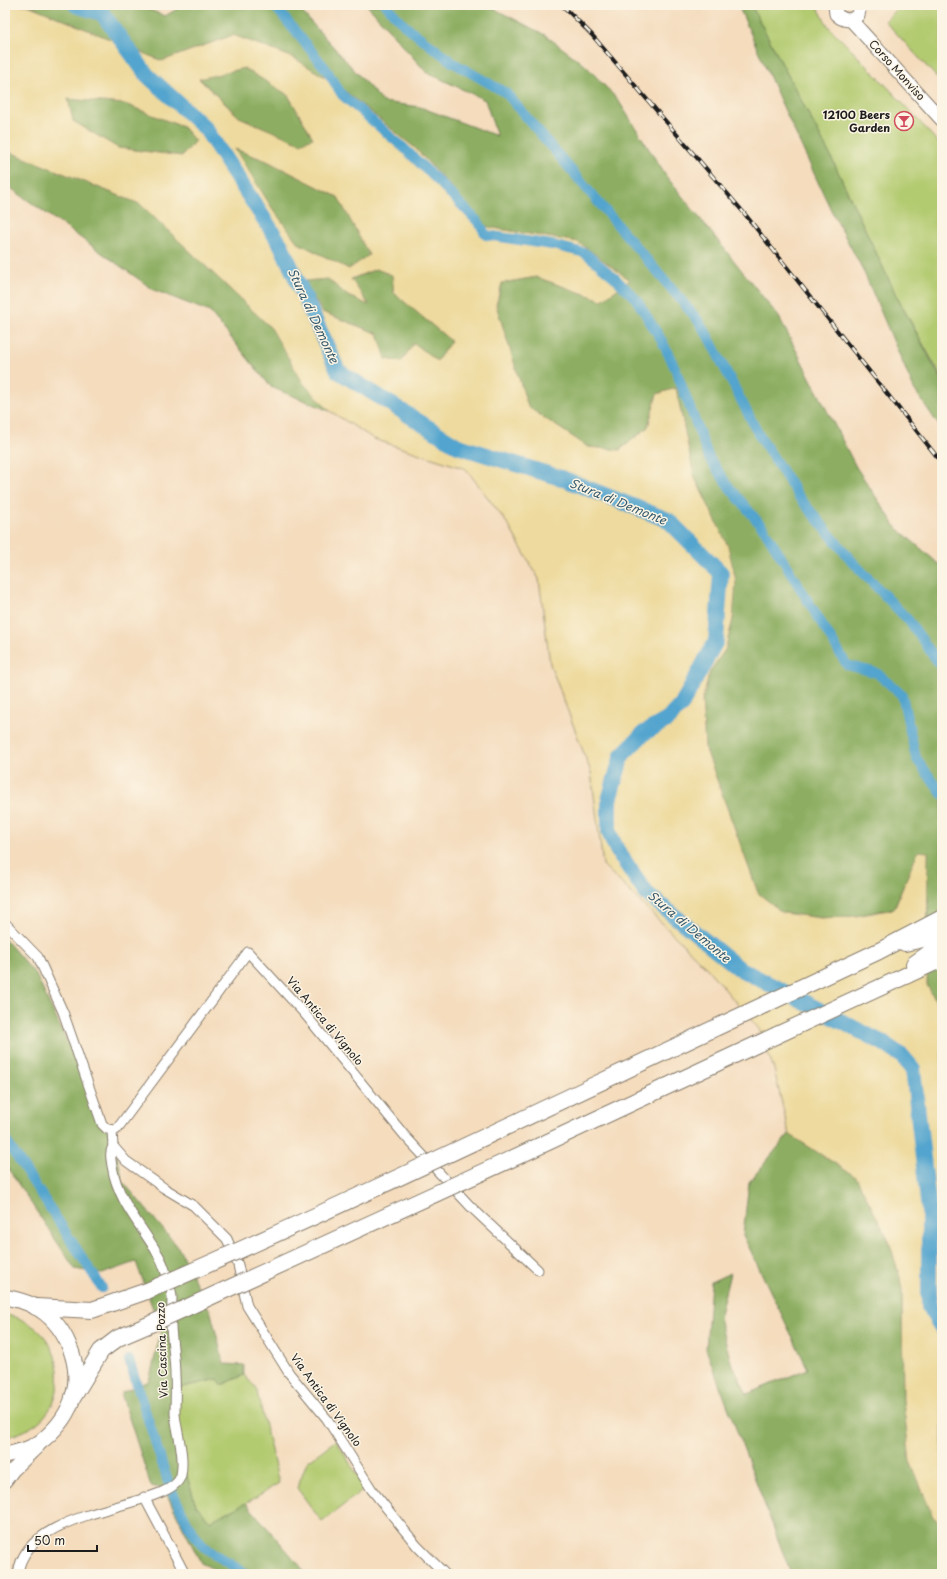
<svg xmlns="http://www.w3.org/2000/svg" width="947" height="1579" viewBox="0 0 947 1579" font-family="'Playpen Sans',sans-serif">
  <rect width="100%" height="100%" fill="#fcf5e5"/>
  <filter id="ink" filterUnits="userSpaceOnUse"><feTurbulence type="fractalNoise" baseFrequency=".025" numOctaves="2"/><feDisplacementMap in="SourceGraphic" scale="8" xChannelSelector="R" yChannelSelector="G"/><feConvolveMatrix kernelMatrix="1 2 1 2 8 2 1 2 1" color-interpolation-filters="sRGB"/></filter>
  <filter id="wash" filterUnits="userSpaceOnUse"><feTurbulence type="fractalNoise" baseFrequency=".012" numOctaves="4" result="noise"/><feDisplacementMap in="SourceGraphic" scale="16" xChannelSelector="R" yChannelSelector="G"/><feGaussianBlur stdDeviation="0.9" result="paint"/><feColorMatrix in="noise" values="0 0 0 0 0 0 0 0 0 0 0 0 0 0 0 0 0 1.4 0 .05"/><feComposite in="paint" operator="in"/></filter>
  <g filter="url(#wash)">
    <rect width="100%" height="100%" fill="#f4dcbd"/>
    <g fill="#b2ca70" stroke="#677346">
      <path d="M751 5H816C822 12 824 23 830 28 868 67 906 105 942 147V378L897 297 831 157Z"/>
      <path d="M901 5H942V83L885 21Z"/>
      <path d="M5 1315C17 1316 28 1322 38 1330 65 1354 66 1402 36 1424 26 1431 16 1435 5 1437Z"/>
      <path d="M244 1375 256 1388 279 1483 246 1503 210 1521 196 1505 176 1442 174 1389 219 1379 222 1385Z"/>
      <path d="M336 1440 365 1488 322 1522 297 1488 307 1462Z"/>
    </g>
    <g fill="#8dae62" stroke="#54653f">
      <path d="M28 5H138L165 16 184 5H338L301 11 383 102 420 107 497 136 485 100 426 72 367 5H487L545 35 586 66 618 100 666 176 779 317 856 467 896 527 942 567V1013L927 985 929 904 918 852 894 908 856 916 821 918 783 913 758 893 705 747 702 700 710 671 725 650 733 619 705 497 694 476 676 388 657 394 648 427 619 450 588 447 528 407 496 305 502 283 536 277 602 300 629 280 578 242 487 227 415 148 336 84 294 58 233 35 162 61Z"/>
      <path d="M738 5H751L831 157 897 297 942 381V430L914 389 863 270 831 210 780 100Z"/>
      <path d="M244 68 288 95 313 138 300 144 239 117 199 78Z"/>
      <path d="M68 99 125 104 183 127 195 141 182 156 118 148 73 121Z"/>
      <path d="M234 149 267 161 338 197 370 255 349 269 298 243 272 208Z"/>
      <path d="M5 150 140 204 271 328 330 411 271 387 210 312 154 290 5 184Z"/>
      <path d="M376 269 393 275 394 293 451 341 437 361 401 362 385 359 378 334 322 312 303 281 328 279 348 296 369 304 350 280Z"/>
      <path d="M5 939 36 975 115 1145 123 1182 178 1247 211 1313 224 1364 244 1365V1375L222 1385 218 1379 174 1389 176 1442 196 1505 210 1521 246 1503 307 1574H225L201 1563 164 1489 151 1486 121 1393 149 1381 161 1331 136 1262 102 1274 75 1269 5 1164Z"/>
      <path d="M789 1134 856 1177 889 1241 902 1284 903 1400 910 1461 933 1517 942 1524V1574H791L706 1349 711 1282 730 1273 719 1318 731 1362 747 1394 808 1369 743 1235 749 1182Z"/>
    </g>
    <path fill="#eeda9e" stroke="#857b5d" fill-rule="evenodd" d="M5 5H28L162 61 233 35 294 58 336 84 415 148 487 227 578 242 630 280 602 300 536 277 502 283 496 305 528 407 588 447 620 450 648 427 657 394 676 388 694 476 728 546 736 581 733 619 725 650 710 671 702 700 705 747 758 893 783 913 821 918 856 916 894 909 918 851 928 852 927 985 942 1013V1524L933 1517 910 1461 903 1400 902 1284 889 1241 856 1177 789 1134 774 1069 759 1029 704 965 603 865 591 772 550 664 539 579 507 523 466 469 374 439 330 411 303 383 271 328 140 204 5 150ZM244 68 288 95 313 138 300 143 239 117 199 79ZM68 99 125 104 183 127 195 141 182 156 118 148 73 121ZM235 149 267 161 338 197 369 255 349 269 298 243 272 208ZM376 269 392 275 394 293 451 341 437 361 414 343 401 362 386 359 378 334 322 312 303 281 328 279 348 296 369 305 351 279Z"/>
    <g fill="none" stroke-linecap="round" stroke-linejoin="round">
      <g stroke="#53a4ce" stroke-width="10">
        <path d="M274 5 326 69 342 95 404 148 438 181 479 223 486 235 552 245 585 253 614 277 636 299 662 341 675 368 709 458 730 488 764 529 847 665 877 673 902 695 916 758 942 794"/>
        <path d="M386 5 404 25 452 62 506 93 697 319 708 336 760 437 799 497 852 561 909 621 942 668"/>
        <path d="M5 1139 102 1288"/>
        <path d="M129 1360 169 1485 189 1526 201 1544 214 1554 247 1574"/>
      </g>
      <path stroke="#53a4ce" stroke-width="16" d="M76 5 102 13 147 75 205 128 281 245 338 371 458 446 564 479 668 520 721 573 716 641 682 704 667 720 644 733 622 755 609 800V832L617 850 646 893 740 969 883 1043 902 1056 913 1069 929 1211V1307L942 1328"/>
    </g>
  </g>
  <g filter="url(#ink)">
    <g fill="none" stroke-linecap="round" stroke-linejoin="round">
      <g stroke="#887c6c" stroke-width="11">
        <g id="minor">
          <path d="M5 923 38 957 63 1012 102 1124 107 1129 116 1130 120 1125 248 952 304 1013 405 1136 471 1207 538 1270"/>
          <path d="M112 1131 113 1146 126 1161 164 1188 194 1206 227 1239 238 1265 247 1306 289 1373 327 1419 372 1490 417 1546 445 1574"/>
          <path d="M144 1497 185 1574"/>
          <path d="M18 1574C25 1504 174 1510 181 1475 185 1455 177 1434 175 1414 175 1401 176 1388 175 1375 175 1359 172 1343 171 1327 171 1317 172 1307 172 1297 171 1288 164 1264 159 1256 142 1226 118 1202 112 1166 111 1159 109 1153 113 1146"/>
        </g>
      </g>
      <g stroke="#887c6c" stroke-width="15">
        <g id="secondary">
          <path d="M835 5 836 14C843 21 851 22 858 15L860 5"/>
          <path d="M851 20 942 120"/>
          <path d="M5 1481 13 1470 38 1446"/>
        </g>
      </g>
      <g stroke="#887c6c" stroke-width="17">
        <path id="primary" d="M5 1297C15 1299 25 1301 34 1306 65 1322 83 1364 73 1397 68 1414 57 1428 44 1439 33 1449 18 1452 5 1455"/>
      </g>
      <g stroke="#887c6c" stroke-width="18">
        <g id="trunk">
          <path d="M905 943 942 935"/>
          <path d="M914 964 942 944"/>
          <path d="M764 1005 879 951 942 918"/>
          <path d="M777 1035 942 959"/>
          <path d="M36 1307 92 1310 147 1291"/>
          <path d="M73 1397 101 1351 118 1338 153 1323"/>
        </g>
      </g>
      <use href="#minor" stroke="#fff" stroke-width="9"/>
      <use href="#secondary" stroke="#fff" stroke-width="13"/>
      <use href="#primary" stroke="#fff" stroke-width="15"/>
      <use href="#trunk" stroke="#fff" stroke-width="16"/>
      <g stroke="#1c1c1c" stroke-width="4">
        <path id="rail" d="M562 5 592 35 744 213 942 463"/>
      </g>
      <use href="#rail" stroke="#fcf5e5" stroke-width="2.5" stroke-dasharray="8" stroke-linecap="butt"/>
      <g stroke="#887c6c" stroke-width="18" stroke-linecap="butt">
        <g id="trunk-bridge">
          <path d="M147 1291C355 1201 559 1101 764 1005"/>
          <path d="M153 1323 520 1155 777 1035"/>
        </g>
      </g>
      <use href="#trunk-bridge" stroke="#fff" stroke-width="16"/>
    </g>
  </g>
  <defs>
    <g id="bar-ring" transform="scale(1)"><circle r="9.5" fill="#fcf5e5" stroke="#d1495b" stroke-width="1.5"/><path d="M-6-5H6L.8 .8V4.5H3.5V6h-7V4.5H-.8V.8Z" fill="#d1495b"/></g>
  </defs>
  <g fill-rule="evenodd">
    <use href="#bar-ring" x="904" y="121"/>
  </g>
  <g text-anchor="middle" stroke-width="3" stroke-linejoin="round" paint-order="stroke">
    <g font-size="11" fill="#1c1c1c" stroke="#fcf5e5">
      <text transform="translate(897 70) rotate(48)" y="4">Corso Monviso</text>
      <text transform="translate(325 1021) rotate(50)" y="4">Via Antica di Vignolo</text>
      <text transform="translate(162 1350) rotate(-92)" y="4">Via Cascina Pozzo</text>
      <text transform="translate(326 1400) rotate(54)" y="4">Via Antica di Vignolo</text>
    </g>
    <g font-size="11" font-weight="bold" fill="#1c1c1c" stroke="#fcf5e5" text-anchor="end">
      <text x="890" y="119">12100 Beers<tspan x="890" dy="13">Garden</tspan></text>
    </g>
    <g font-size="12" font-style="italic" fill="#35596c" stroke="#fcf5e5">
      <text transform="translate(313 316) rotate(65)" y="4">Stura di Demonte</text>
      <text transform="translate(618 502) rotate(22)" y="4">Stura di Demonte</text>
      <text transform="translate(689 927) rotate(40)" y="4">Stura di Demonte</text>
    </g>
  </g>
  <rect width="947" height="1579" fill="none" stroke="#fcf5e5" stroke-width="20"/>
  <path d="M28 1545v6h69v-6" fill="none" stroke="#1c1c1c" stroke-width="2"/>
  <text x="34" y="1545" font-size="12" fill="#1c1c1c" stroke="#fcf5e5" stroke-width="3" paint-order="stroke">50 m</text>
</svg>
